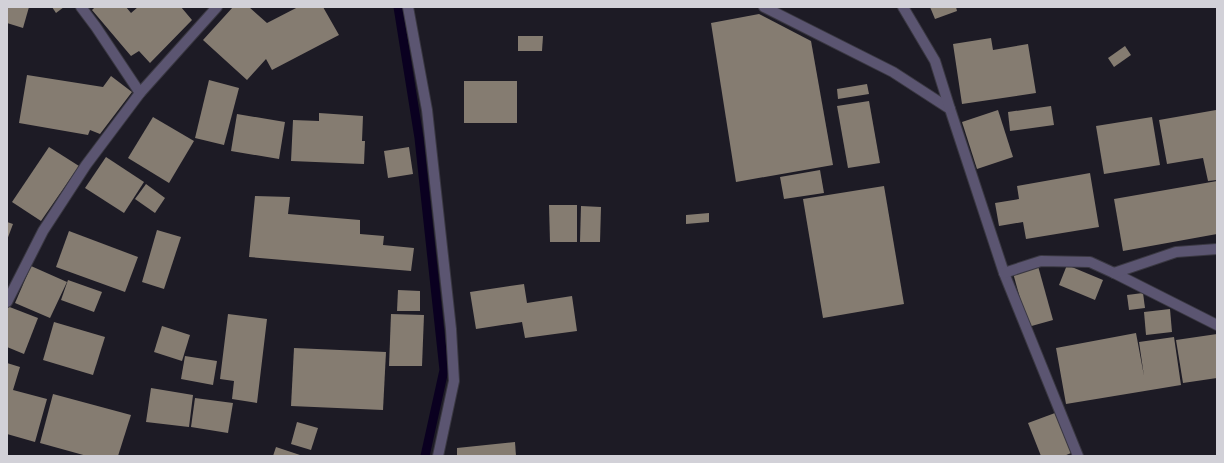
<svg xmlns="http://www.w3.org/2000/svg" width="1224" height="463" viewBox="0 0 1224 463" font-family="'Roboto Serif',serif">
  <rect width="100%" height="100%" fill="#1d1b25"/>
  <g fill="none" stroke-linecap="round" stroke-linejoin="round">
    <path stroke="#0a0020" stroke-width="9" d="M398 7 419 138 444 370 425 456"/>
  </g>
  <g fill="#857c71">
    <path d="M7 7H29L23 28 7 23Z"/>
    <path d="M52 7H64L56 13Z"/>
    <path d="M95 7H126L131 13 138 7H181L192 20 150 63 139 51 131 56 92 10Z"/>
    <path d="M233 7H249L267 23 298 7H323L339 35 272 70 266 59 247 80 203 40Z"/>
    <path d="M930 7H956L957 11 935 19Z"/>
    <path d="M759 14 811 41 833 165 736 182 711 23Z"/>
    <path d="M518 36H543L542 51H518Z"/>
    <path d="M991 38 993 50 1028 44 1036 93 962 104 953 44Z"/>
    <path d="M1125 46 1131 55 1114 67 1108 58Z"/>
    <path d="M27 75 103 87 111 76 132 92 100 134 90 130 88 135 19 123Z"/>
    <path d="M209 80 239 88 224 145 195 138Z"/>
    <rect x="464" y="81" width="53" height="42"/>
    <path d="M867 84 869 94 838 99 837 89Z"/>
    <path d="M869 101 880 163 848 168 837 106Z"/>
    <path d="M1051 106 1054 125 1010 131 1008 112Z"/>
    <path d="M998 110 1013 157 977 169 962 122Z"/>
    <path d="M1216 110 1217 180 1208 181 1203 158 1167 164 1159 120Z"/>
    <path d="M319 113 363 116 362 141H365L364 164 291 161 293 120 319 121Z"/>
    <path d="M237 114 285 122 279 159 231 151Z"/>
    <path d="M153 117 194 141 169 183 128 158Z"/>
    <path d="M1152 117 1160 165 1104 174 1096 126Z"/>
    <path d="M49 147 79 166 41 221 12 202Z"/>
    <path d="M409 147 413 174 388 178 384 151Z"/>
    <path d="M106 157 144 182 124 213 85 188Z"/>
    <path d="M820 170 824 193 784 199 780 177Z"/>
    <path d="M1090 173 1099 227 1026 239 1023 222 999 226 995 203 1019 199 1017 186Z"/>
    <path d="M1217 181V234L1123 251 1114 199Z"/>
    <path d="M146 184 165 198 155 213 135 199Z"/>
    <path d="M884 186 904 304 823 318 803 199Z"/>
    <path d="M255 196 290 197 288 214 360 220V234L384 236 383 245 414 248 411 271 249 257Z"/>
    <path d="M549 205H577V242H550Z"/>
    <path d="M581 206 601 207 600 242H580Z"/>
    <path d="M709 213V222L686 224V215Z"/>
    <path d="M7 222 13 224 7 240Z"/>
    <path d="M157 230 181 237 164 289 142 282Z"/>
    <path d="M69 231 138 257 125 292 56 267Z"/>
    <path d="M1067 265 1103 280 1095 300 1059 285Z"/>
    <path d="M31 266 67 282 50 318 15 303Z"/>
    <path d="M1038 266 1053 320 1028 327 1013 273Z"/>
    <path d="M68 280 102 292 94 312 61 300Z"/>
    <path d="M524 284 527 303 572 296 577 331 525 338 522 322 476 329 470 292Z"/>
    <path d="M398 290 420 291V311H397Z"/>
    <path d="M1143 293 1145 308 1129 310 1127 295Z"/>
    <path d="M7 306 38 318 24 354 7 347Z"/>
    <path d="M1170 309 1172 332 1146 335 1144 312Z"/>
    <path d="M228 314 267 319 257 403 232 399 234 381 220 379Z"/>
    <path d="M391 314 424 315 422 366H389Z"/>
    <path d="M54 322 105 337 93 375 43 360Z"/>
    <path d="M162 326 190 335 182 361 154 352Z"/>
    <path d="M1136 333 1144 376 1139 342 1174 337 1181 385 1066 404 1056 348Z"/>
    <path d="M1217 334V378L1183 383 1176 340Z"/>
    <path d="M294 348 386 352 383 410 291 406Z"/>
    <path d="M185 356 217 361 213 385 181 379Z"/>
    <path d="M7 363 20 367 13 390 47 399 35 442 7 434Z"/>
    <path d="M151 388 193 395 189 427 146 422Z"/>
    <path d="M53 394 131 415 118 456H87L40 443Z"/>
    <path d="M195 398 233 403 228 433 191 427Z"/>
    <path d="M1055 413 1071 453 1064 456H1041L1028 423Z"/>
    <path d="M297 422 318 428 311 450 291 444Z"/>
    <path d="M515 442 516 456H457V448Z"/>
    <path d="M276 447 303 456H273Z"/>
  </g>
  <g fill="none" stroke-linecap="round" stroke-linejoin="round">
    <g stroke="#3a3842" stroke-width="12">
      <g id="minor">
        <path d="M81 7 96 27 140 93"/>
        <path d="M408 7 427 110 451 329 454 381 438 456"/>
        <path d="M764 7 893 72 950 109 1004 273 1078 456"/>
        <path d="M903 7 935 61 950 109"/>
        <path d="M1004 273 1041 261 1090 262 1114 273 1217 325"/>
        <path d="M1114 273 1176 252 1217 249"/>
        <path d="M7 302 43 231 86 165 140 93 217 7"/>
      </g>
    </g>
    <use href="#minor" stroke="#5b5571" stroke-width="10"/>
  </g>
  <rect width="1224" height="463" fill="none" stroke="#d2d1d8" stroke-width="16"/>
</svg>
